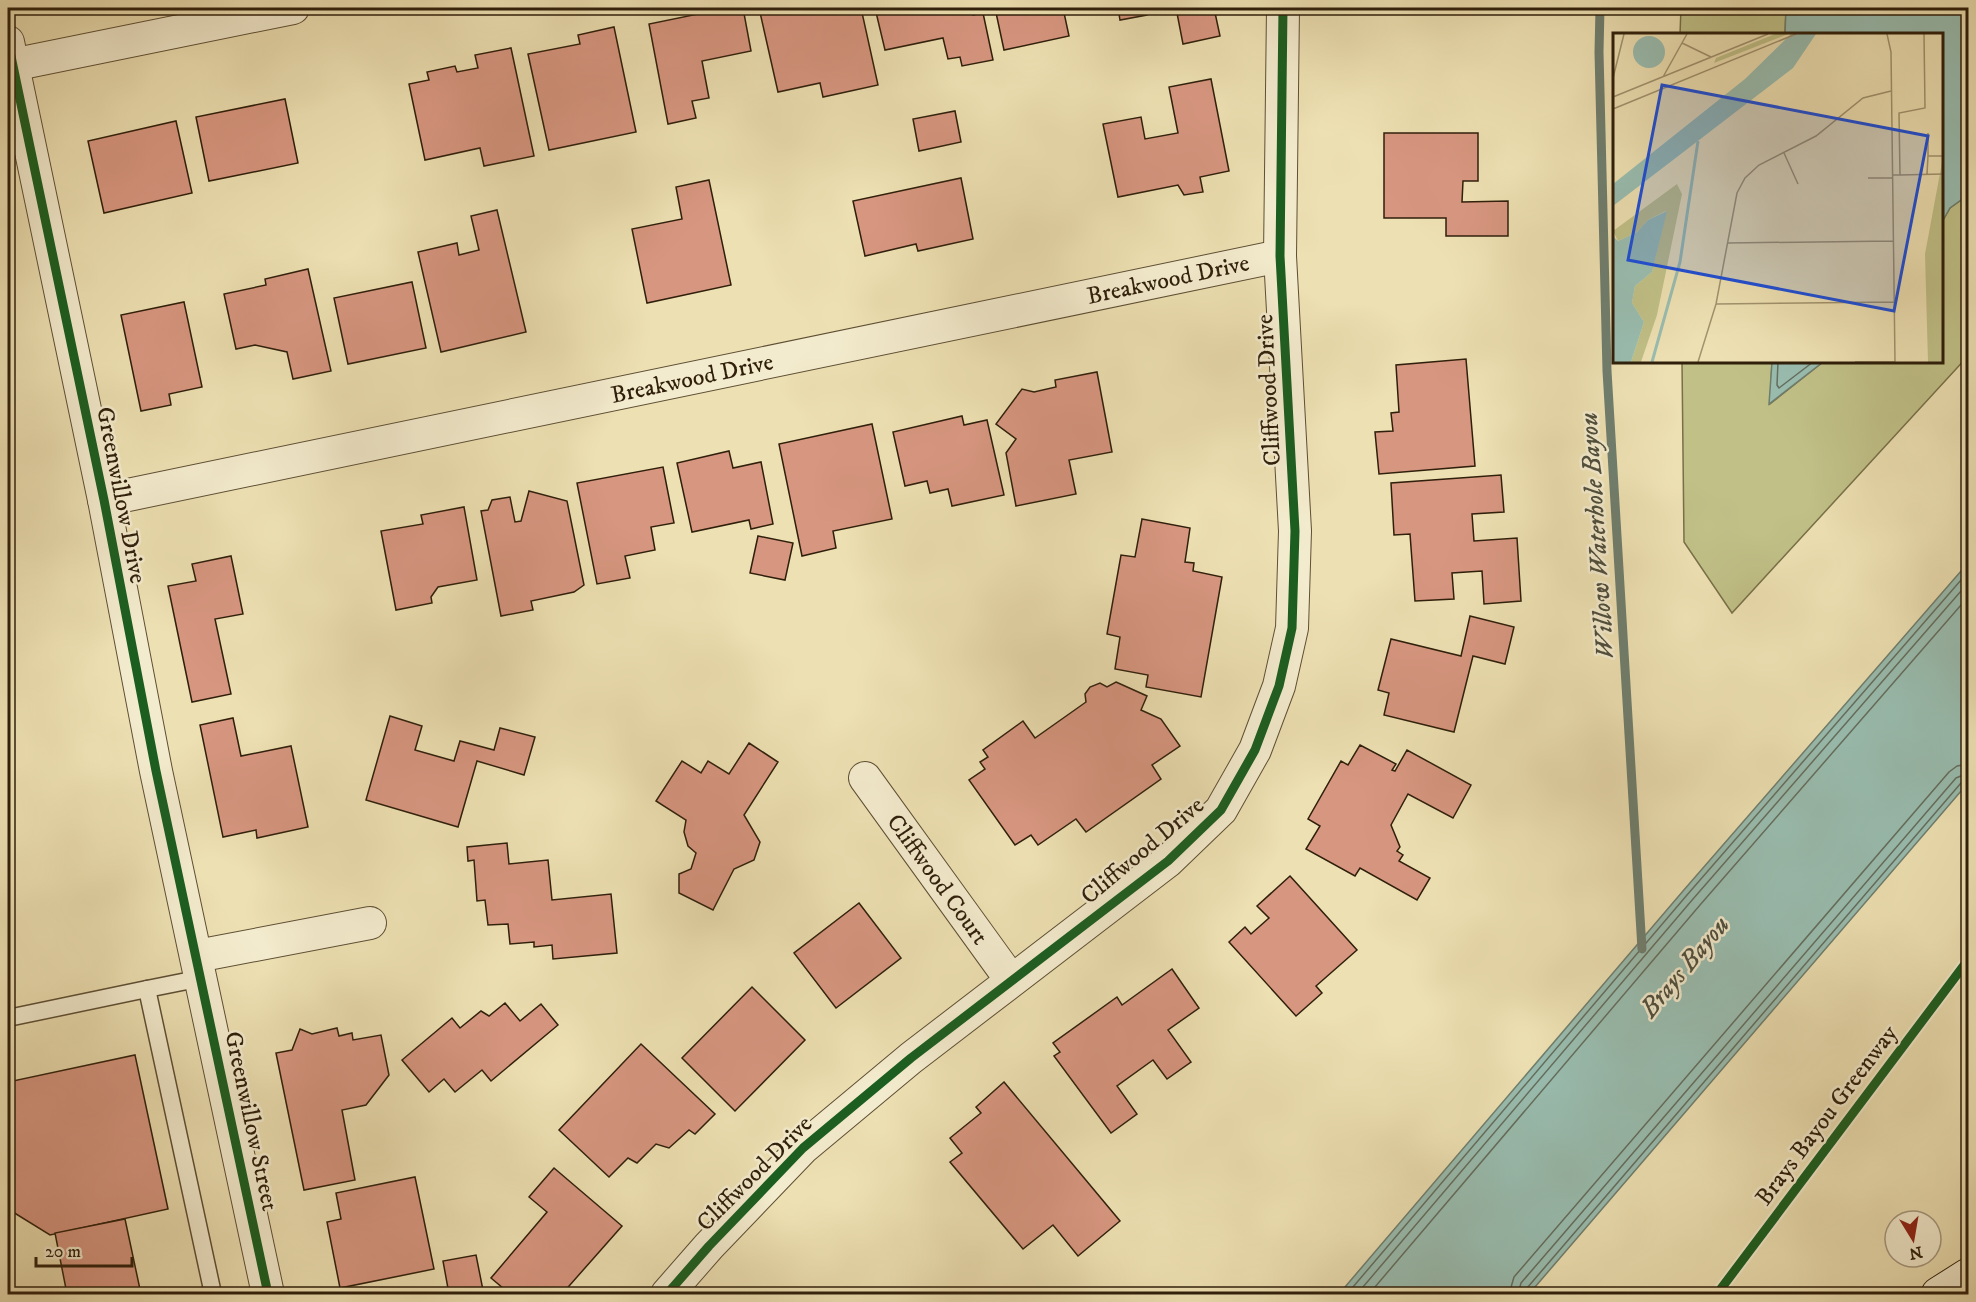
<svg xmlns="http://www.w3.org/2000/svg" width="1976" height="1302" viewBox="0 0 1976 1302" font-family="'IM FELL DW Pica',serif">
  <rect width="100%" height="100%" fill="#ede0b2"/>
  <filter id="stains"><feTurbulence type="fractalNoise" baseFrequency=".00333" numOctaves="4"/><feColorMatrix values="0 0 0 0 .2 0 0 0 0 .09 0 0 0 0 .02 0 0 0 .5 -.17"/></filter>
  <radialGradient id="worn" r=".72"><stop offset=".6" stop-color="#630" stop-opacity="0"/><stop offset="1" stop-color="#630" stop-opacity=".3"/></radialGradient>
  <g fill="#c0c087" stroke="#787049" stroke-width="1.5">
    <path d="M1681 8H1786L1785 34H1680Z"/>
    <path d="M1968 195V356L1732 613 1684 542 1682 362H1772L1770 404 1823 362H1942V222L1950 208Z"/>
  </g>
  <g fill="#99bdb0" stroke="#6f7e6e" stroke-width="1.5">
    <path d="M1786 8H1968V195L1950 208 1942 222V34H1785Z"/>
    <path d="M1772 362H1823L1769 404Z"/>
    <path d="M1968 563V783L1529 1294H1339L1683 891Z"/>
  </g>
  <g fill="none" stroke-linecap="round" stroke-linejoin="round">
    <g stroke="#646e5e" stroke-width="1.5">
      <path d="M1778 362 1777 385 1779 388 1813 362"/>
      <path d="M1347 1294 1687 895 1968 572"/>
      <path d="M1357 1294 1693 899 1968 583"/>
      <path d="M1369 1294 1700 905 1968 597"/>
      <path d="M1509 1294 1514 1277 1949 772 1957 766 1968 764"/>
      <path d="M1518 1294 1521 1283 1956 778 1968 773"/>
      <path d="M1525 1294 1527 1288 1961 783 1968 780"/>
    </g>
    <path stroke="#6f7e6e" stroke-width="9" d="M1600 8 1599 52 1607 371 1642 949"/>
  </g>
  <g fill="#d79680" stroke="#2f1f0b" stroke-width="1.5">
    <path d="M707 8H743L751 51 702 61 709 98 692 101 696 118 668 124 649 24 708 12Z"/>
    <path d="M759 8H861L878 85 823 97 820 83 778 92Z"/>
    <path d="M875 8H971L973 15 983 13 993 60 962 66 960 57 948 59 943 38 885 50Z"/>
    <path d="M995 8H1063L1069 36 1004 50Z"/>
    <path d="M1118 8H1151L1147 15 1120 20Z"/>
    <path d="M1176 8H1214L1220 36 1183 44Z"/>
    <path d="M614 27 636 132 549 150 528 54 580 44 578 35Z"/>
    <path d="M511 48 534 156 484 166 480 148 425 160 409 84 429 80 427 72 455 66 457 72 478 68 475 55Z"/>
    <path d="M1211 79 1229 171 1200 177 1203 192 1184 195 1178 185 1118 197 1103 124 1141 117 1145 139 1178 133 1169 87Z"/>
    <path d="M285 99 298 163 209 181 196 117Z"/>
    <path d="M955 111 961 142 919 151 913 119Z"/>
    <path d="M176 121 192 193 104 213 88 141Z"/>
    <path d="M1384 133H1478V181H1463L1462 202 1508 201V236H1446V218H1384Z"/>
    <path d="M961 178 973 239 918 251 916 244 865 256 853 201Z"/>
    <path d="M709 180 731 285 647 303 632 229 682 219 676 187Z"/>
    <path d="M497 210 526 332 441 352 418 252 457 243 459 255 479 250 471 216Z"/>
    <path d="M308 269 331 371 293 379 287 352 255 345 236 349 224 294 266 285 265 279Z"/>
    <path d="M412 282 426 348 348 364 334 298Z"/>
    <path d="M184 302 202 387 169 394 171 405 141 411 121 315Z"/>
    <path d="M1466 359 1475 466 1379 474 1375 432 1393 431 1391 413 1399 412 1396 365Z"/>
    <path d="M1097 372 1112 452 1069 460 1076 494 1016 506 1006 453 1016 439 996 424 1022 389 1034 392 1056 387 1055 380Z"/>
    <path d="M962 416 964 425 987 420 1004 495 952 506 948 489 930 493 927 481 905 486 893 432Z"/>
    <path d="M872 424 892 519 833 531 836 548 802 556 779 444Z"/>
    <path d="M729 451 733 468 761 462 773 524 751 529 749 520 692 532 677 463Z"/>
    <path d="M663 467 674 523 651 527 655 550 625 556 630 578 597 584 577 483Z"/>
    <path d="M1501 475 1504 512 1472 514 1474 541 1517 538 1521 601 1484 604 1482 571 1452 573 1454 599 1415 601 1410 534 1394 535 1391 483Z"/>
    <path d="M529 491 567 501 584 585 574 592 531 601 533 610 501 616 481 511 488 510 492 500 510 497 515 522 521 521Z"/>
    <path d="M464 507 477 580 438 587 431 597 432 603 396 610 381 531 423 524 421 515Z"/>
    <path d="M1142 519 1190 528 1185 562 1194 563 1193 571 1222 577 1201 697 1146 687 1148 675 1115 669 1120 637 1107 634 1121 555 1135 557Z"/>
    <path d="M758 536 793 543 785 580 750 573Z"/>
    <path d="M231 556 243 614 215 619 231 694 192 702 168 586 196 581 192 564Z"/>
    <path d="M1470 616 1514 627 1505 664 1473 656 1454 732 1384 715 1389 693 1378 690 1391 639 1461 656Z"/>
    <path d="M1116 682 1147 696 1141 710 1161 719 1180 746 1152 765 1161 779 1086 832 1076 819 1038 845 1031 835 1015 845 969 780 985 769 980 762 988 757 983 750 1023 721 1035 738 1086 702 1085 694 1090 687 1100 683 1107 687Z"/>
    <path d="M390 716 422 726 415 750 454 761 460 741 494 750 500 728 535 737 524 775 477 761 458 827 366 800Z"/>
    <path d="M233 718 241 756 291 746 308 827 257 838 256 830 223 837 200 725Z"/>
    <path d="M749 743 778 762 744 815 760 842 754 860 734 869 713 910 679 893V874L691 869 696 853 688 846 684 832 686 820 656 801 682 761 701 773 708 761 729 774Z"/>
    <path d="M1360 745 1396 764 1392 770 1395 771 1407 750 1471 785 1453 818 1408 794 1391 825 1400 847 1397 851 1403 855 1399 861 1430 878 1417 900 1360 868 1355 876 1306 849 1320 826 1308 819 1341 761 1348 765Z"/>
    <path d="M507 843 509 864 548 860 552 900 611 894 617 953 553 959 552 945 534 947V942L510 944 508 924 488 925 485 900 477 901 474 860 468 861 467 847Z"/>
    <path d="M1290 876 1357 950 1316 986 1322 993 1296 1016 1229 942 1245 927 1251 934 1269 918 1257 906Z"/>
    <path d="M859 903 901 958 836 1008 794 953Z"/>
    <path d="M1172 969 1199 1008 1168 1030 1191 1062 1167 1079 1153 1060 1117 1086 1137 1114 1111 1133 1054 1056 1060 1052 1053 1043 1117 997 1122 1005Z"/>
    <path d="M752 987 805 1040 735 1111 682 1058Z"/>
    <path d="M505 1003 520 1021 541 1004 558 1025 491 1081 482 1070 455 1092 444 1079 429 1092 402 1060 452 1018 460 1028 481 1011 489 1016Z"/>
    <path d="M337 1028 339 1036 352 1033 353 1040 381 1035 389 1075 366 1105 342 1110 355 1180 304 1190 276 1053 292 1050 300 1029 312 1034Z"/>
    <path d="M641 1044 715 1114 695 1134 689 1130 669 1148 656 1144 637 1163 628 1158 609 1177 559 1130Z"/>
    <path d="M135 1055 168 1209 50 1235 8 1209V1082Z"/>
    <path d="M1004 1082 1120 1221 1078 1256 1053 1225 1023 1249 950 1162 962 1153 950 1138 981 1113 976 1107Z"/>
    <path d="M554 1168 622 1226 562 1294H510L491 1278 547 1212 529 1197Z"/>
    <path d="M415 1177 434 1269 340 1288 327 1222 341 1219 336 1193Z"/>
    <path d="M125 1219 141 1294H67L55 1233Z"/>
    <path d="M476 1255 483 1290 449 1294 443 1261Z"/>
  </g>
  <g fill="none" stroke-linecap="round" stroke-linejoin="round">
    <g stroke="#5e4f35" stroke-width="19">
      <g id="service">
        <path d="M202 978 147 989 213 1294"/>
        <path d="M8 1018 147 989"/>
      </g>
    </g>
    <g stroke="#5e4f35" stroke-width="34">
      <g id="minor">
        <path d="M8 42 104 500 156 771 268 1294"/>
        <path d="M12 65 293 8"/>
        <path d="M104 500 1280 256"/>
        <path d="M865 778 1011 980"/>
        <path d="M197 956 370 923"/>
        <path d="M667 1294 709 1246 803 1148 911 1058 1168 861 1221 810 1255 750 1279 686 1292 628 1295 531 1280 256 1283 8"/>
      </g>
    </g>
    <g stroke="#2f1f0b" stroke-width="35">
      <path id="secondary" d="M1938 1294 1968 1275"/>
    </g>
    <use href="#service" stroke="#f3ebcd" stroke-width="16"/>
    <use href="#minor" stroke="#f3ebcd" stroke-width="32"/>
    <use href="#secondary" stroke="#f3ebcd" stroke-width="33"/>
    <g stroke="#f3ebcd" stroke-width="13">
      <g id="cycleway">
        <path d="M8 42 104 500 156 771 268 1294"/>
        <path d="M667 1294 709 1246 803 1148 911 1058 1168 861 1221 810 1255 750 1279 686 1292 628 1295 531 1280 256 1283 8"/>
        <path d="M1717 1294 1968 960"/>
      </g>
    </g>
    <use href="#cycleway" stroke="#1b5e20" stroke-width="9"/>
  </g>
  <g text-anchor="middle" stroke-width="5" stroke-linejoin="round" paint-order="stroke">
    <g font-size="24" fill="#2f1f0b" stroke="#f3ebcd">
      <text transform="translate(1168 279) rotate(-12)" y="8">Breakwood Drive</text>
      <text transform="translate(692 378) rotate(-12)" y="8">Breakwood Drive</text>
      <text transform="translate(1268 390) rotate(-93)" y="8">Cliffwood Drive</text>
      <text transform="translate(122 495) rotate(79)" y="8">Greenwillow Drive</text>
      <text transform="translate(1142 850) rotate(-40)" y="8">Cliffwood Drive</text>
      <text transform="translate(938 879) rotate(54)" y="8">Cliffwood Court</text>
      <text transform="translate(1826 1115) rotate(-53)" y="8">Brays Bayou Greenway</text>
      <text transform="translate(252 1121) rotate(78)" y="8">Greenwillow Street</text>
      <text transform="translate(754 1173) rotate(-45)" y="8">Cliffwood Drive</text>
    </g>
    <g font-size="26" font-style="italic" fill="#4f4e3d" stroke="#f3ebcd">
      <text transform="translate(1596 536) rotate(-94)" y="9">Willow Waterhole Bayou</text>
      <text transform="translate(1684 966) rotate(-50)" y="9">Brays Bayou</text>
    </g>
  </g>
  <g transform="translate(1613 33)">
    <rect width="330" height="330" fill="#ede0b2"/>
    <path d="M162 1H175L101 30 103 25ZM330 124V329H315L312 221ZM64 151 69 161 44 282 28 329H18L31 289 19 270 22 253 39 239 53 178 35 187 24 199 5 208 0 198Z" fill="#c0c087"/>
    <path d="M178 1H203L180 35 0 173V151L132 46ZM20 19a16 16 0 1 1 32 0a16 16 0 1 1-32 0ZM54 178 39 239 22 253 19 270 31 289 18 329H0V203L5 208 24 199 35 187Z" fill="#99bdb0"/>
    <path fill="none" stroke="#99bdb0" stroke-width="3" d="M39 329 67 229 85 108"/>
    <path fill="none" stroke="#a1936f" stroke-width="1.5" d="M274 1 278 19 282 329M69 10 98 24M50 44 74 1M0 45 11 1M0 64 155 1M0 76 183 1M171 120 185 151M315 123V100M314 141 315 123H330M279 142H287L286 80 312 75 311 1M287 142 330 141M255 145H279M115 210 280 208M103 271 281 269M85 329 103 271 124 160 132 145 146 132 203 103 250 65 278 58M242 329H282"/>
    <path fill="#1d4ed8" fill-opacity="0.15" stroke="#1d4ed8" stroke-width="3" d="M49 52 315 103 281 278 15 227Z"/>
    <rect width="330" height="330" fill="none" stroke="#2f1f0b" stroke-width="3"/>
  </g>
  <rect width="1976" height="1302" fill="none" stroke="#ede0b2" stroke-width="30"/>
  <rect x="9" y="9" width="1958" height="1284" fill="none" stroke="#2f1f0b" stroke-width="3"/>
  <rect x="15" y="15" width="1946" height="1272" fill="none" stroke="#2f1f0b" stroke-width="1.5"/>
  <g transform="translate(1913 1239) rotate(169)"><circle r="28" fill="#f3ebcd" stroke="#a5997f" stroke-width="1.5"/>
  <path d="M0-4.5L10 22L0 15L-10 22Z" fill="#8f2418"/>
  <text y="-9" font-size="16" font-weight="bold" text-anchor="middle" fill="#2f1f0b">N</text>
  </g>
  <path d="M36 1257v9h96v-9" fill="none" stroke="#2f1f0b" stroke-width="3"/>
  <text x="45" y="1257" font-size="18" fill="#2f1f0b" stroke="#f3ebcd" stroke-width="4.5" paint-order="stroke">20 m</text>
  <rect width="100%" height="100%" filter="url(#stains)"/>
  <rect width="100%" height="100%" fill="url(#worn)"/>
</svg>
